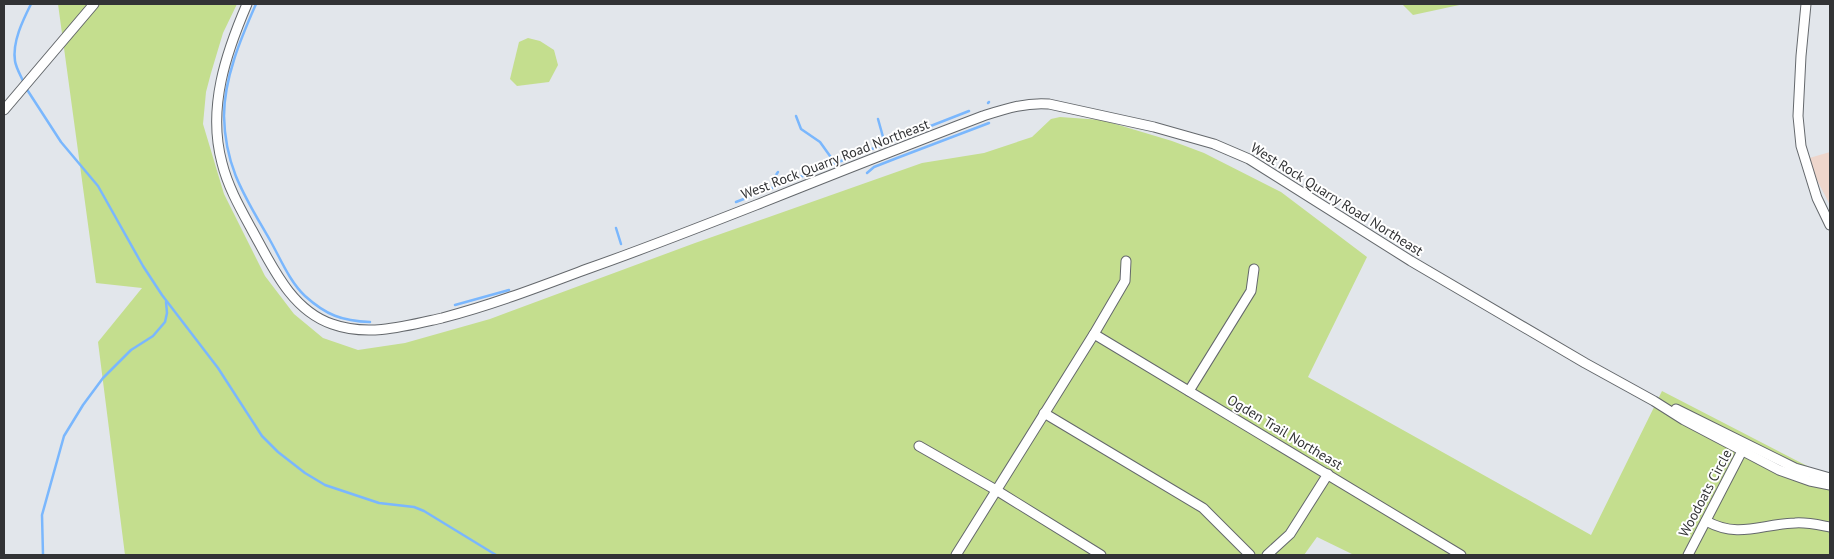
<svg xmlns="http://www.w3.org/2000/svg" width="1834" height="559" viewBox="0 0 1834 559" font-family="'PT Sans',sans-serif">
  <rect width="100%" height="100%" fill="#e2e6eb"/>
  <path fill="#eed6cc" d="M1830 152V205L1806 159Z"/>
  <g fill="#c4de8e">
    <path d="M58 4H237L223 33 211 73 206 92 203 124 224 194 265 276 294 314 323 338 358 350 405 343 490 319 695 243 922 163 984 153 1032 137 1051 119 1060 117 1102 120 1172 141 1204 153 1281 192 1367 257 1308 377 1591 535 1662 391 1813 469 1830 473V555H1354L1317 537 1304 555H125L98 342 142 288 96 283Z"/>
    <path d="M1402 4H1464L1413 15Z"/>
    <path d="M528 38 540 41 554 50 558 65 549 82 517 86 510 79 519 42Z"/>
  </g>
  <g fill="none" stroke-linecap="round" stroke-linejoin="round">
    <g stroke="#7ab7fd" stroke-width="2.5">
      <path d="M256 4C241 38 224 78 224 116 225 169 246 198 271 242 281 260 290 282 305 296 326 315 342 321 370 322"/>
      <path d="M24 83C21 76 16 68 15 61 12 42 23 20 31 4"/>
      <path d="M26 88 61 142 98 186 143 266 162 295 218 368 262 436 278 452 305 473 325 485 379 503 414 507 424 511 496 555"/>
      <path d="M988 103 989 102"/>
      <path d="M796 116 801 129 820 142 835 163"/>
      <path d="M878 119 885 144"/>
      <path d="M778 172 776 175 780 185"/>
      <path d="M867 173 874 167 897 158 989 123"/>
      <path d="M736 202 969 111"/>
      <path d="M616 228 621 244"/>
      <path d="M455 305 509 290"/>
      <path d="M43 555 42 515 64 436 83 405 103 378 131 350 153 336 165 322 167 313 166 302"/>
    </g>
    <g stroke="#64686c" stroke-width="11">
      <g id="minor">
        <path d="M247 4C226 53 207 108 222 163 228 187 240 208 252 230 272 266 291 310 332 324 368 337 406 326 442 318 492 305 539 287 587 269 644 249 700 227 756 205 831 175 907 145 983 116 1005 109 1026 102 1049 104L1154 127 1214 144 1249 159 1411 261 1585 363 1654 401 1684 420 1779 470 1810 481 1830 485"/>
        <path d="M1806 4 1801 56 1798 116 1801 146 1817 198 1830 225"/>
        <path d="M4 110 94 4"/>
        <path d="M1094 334 1461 555"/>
        <path d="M1189 391 1251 291 1254 269"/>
        <path d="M1676 409 1795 468 1830 478"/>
        <path d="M1044 413 1203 508 1250 555"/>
        <path d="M919 446 996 490 1101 555"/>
        <path d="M1706 521C1739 539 1761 524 1795 523 1806 522 1819 525 1830 527"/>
        <path d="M956 555 1094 334 1125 281 1126 261"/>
        <path d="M1267 555 1290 534 1328 474"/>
        <path d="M1688 555 1744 447"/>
      </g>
    </g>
    <use href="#minor" stroke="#fff" stroke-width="9"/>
  </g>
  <g text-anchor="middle" stroke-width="4" stroke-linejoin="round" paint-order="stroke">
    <g font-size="14" fill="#323335" stroke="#fff">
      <text transform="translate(835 159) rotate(-21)" y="5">West Rock Quarry Road Northeast</text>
      <text transform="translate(1337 199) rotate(32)" y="5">West Rock Quarry Road Northeast</text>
      <text transform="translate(1285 432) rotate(31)" y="5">Ogden Trail Northeast</text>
      <text transform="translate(1705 493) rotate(-62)" y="5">Woodoats Circle</text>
    </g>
  </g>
  <rect width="1834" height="559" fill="none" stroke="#323335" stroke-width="10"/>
</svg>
